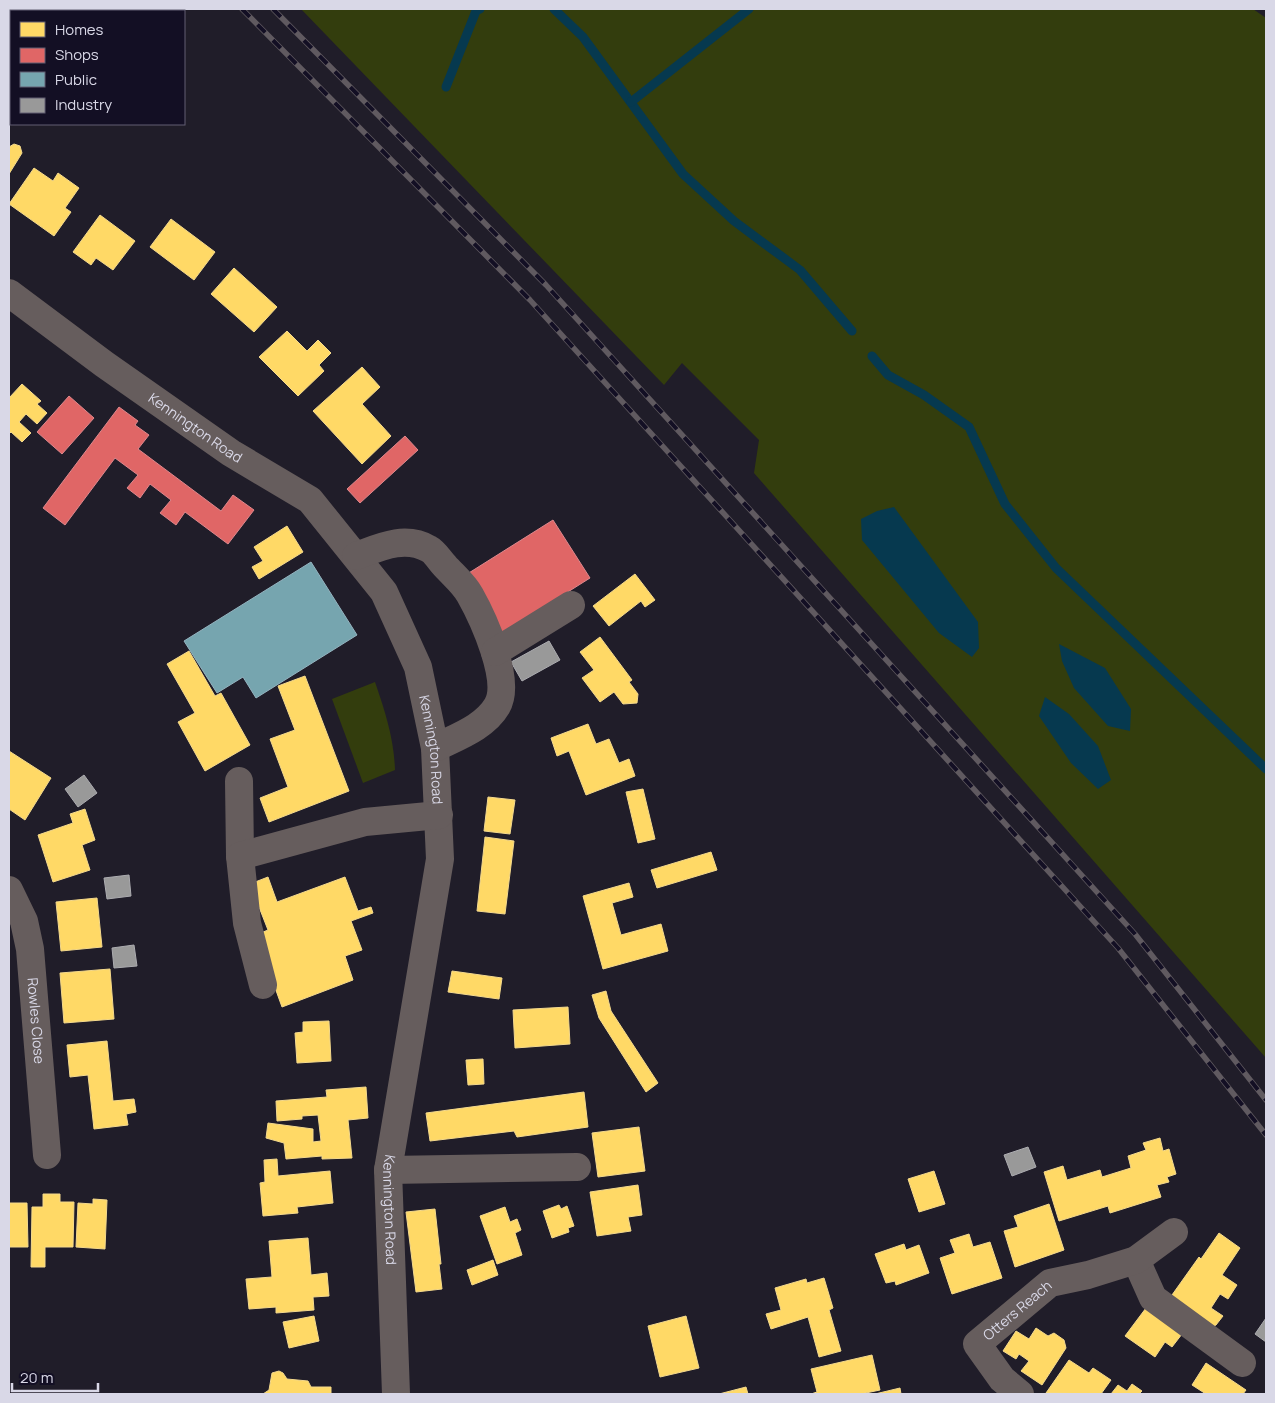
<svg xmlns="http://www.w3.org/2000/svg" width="1275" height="1403" viewBox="0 0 1275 1403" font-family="Manrope,sans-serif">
  <rect width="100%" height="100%" fill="#201d29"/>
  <g fill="#333d0d">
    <path d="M301 9H1253L1266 18V1058L754 473 759 440 682 363 664 385Z"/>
    <path d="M375 682C385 711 394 739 395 770L363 783 332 699Z"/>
  </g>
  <g fill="#06394f">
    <path d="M894 507 978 622 979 648 972 657 939 633 862 540 861 519 877 511Z"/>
    <path d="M1059 644 1105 668 1131 709 1130 731 1108 726 1074 688 1062 661Z"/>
    <path d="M1045 697 1069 714 1098 746 1111 780 1098 789 1071 763 1039 716Z"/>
  </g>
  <g fill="#ffd966" stroke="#f4d98d">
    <path d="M9 52 11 54V110L9 108Z"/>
    <path d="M14 144 20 146 22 153 9 174V147Z"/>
    <path d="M34 168 53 181 58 173 79 188 65 208 71 212 54 236 9 204Z"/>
    <path d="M100 215 135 241 113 270 96 258 91 265 73 252Z"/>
    <path d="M171 219 215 252 194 280 150 247Z"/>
    <path d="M234 268 277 307 254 332 211 294Z"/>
    <path d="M287 331 307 351 318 340 331 353 319 365 324 371 298 396 259 357Z"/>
    <path d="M362 367 380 387 362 404 391 436 362 464 313 411Z"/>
    <path d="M22 384 41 401 37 404 47 413 37 424 26 414 19 422 31 433 22 442 11 432 9 434V398Z"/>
    <path d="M287 526 303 552 259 579 252 567 263 561 254 547Z"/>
    <path d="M635 574 655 600 645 607 641 601 609 626 593 606Z"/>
    <path d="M600 637 632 680 629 682 638 694 637 703 623 704 614 692 600 702 582 678 594 670 580 652Z"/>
    <path d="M189 651 215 696 221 693 250 745 205 771 178 722 195 713 167 664Z"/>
    <path d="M305 676 349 791 269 822 260 798 288 787 270 739 295 730 278 686Z"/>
    <path d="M588 724 596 744 609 739 619 763 629 759 635 776 586 795 569 751 557 756 551 738Z"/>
    <path d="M9 751 51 778 25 820 9 809Z"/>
    <path d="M643 789 655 839 638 843 626 792Z"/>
    <path d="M488 797 515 800 510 834 484 831Z"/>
    <path d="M85 809 95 840 82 845 90 870 53 882 38 835 73 823 70 814Z"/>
    <path d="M485 837 514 841 505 914 477 911Z"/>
    <path d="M711 852 717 870 657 888 651 870Z"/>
    <path d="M268 877 277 902 345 877 358 911 371 907 373 913 351 921 362 950 345 956 353 980 282 1007 256 935 268 930 250 884Z"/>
    <path d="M629 883 633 897 612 903 621 935 661 924 668 951 603 969 583 896Z"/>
    <path d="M97 898 102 947 61 951 56 902Z"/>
    <path d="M110 969 114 1019 64 1023 60 973Z"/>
    <path d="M452 971 502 978 499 999 448 992Z"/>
    <path d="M606 991 611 1011 658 1083 646 1092 599 1018 592 995Z"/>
    <path d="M568 1007 570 1044 515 1048 513 1010Z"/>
    <path d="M329 1021 331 1061 297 1063 295 1033 303 1032V1022Z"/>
    <path d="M107 1041 113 1101 134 1099 136 1112 126 1114 128 1125 94 1129 88 1075 70 1077 67 1045Z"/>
    <path d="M483 1059 484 1084 468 1085 466 1060Z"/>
    <path d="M366 1087 368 1118 348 1120 352 1158 322 1159V1156L286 1159 284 1143 266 1138 268 1123 313 1129V1142L321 1141 318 1115 302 1116V1119L277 1121 276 1101 327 1097 326 1090Z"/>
    <path d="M584 1092 588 1127 517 1137 514 1131 430 1141 426 1113Z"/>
    <path d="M639 1127 645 1171 598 1177 592 1133Z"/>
    <path d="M1160 1138 1163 1151 1169 1149 1176 1174 1167 1177 1169 1182 1157 1185 1161 1197 1110 1213 1108 1206 1059 1221 1044 1172 1063 1166 1067 1180 1100 1170 1102 1177 1131 1168 1128 1156 1146 1150 1143 1143Z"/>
    <path d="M277 1159 278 1176 330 1171 333 1203 297 1207 298 1213 263 1216 260 1183 265 1182 264 1160Z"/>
    <path d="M934 1171 945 1204 919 1212 908 1179Z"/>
    <path d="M638 1185 642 1215 628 1217 631 1231 597 1236 590 1192Z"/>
    <path d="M43 1194H60V1202H74L73 1247H45V1267H31L32 1207H43Z"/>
    <path d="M93 1199 107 1200 105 1249 76 1247 78 1203 93 1204Z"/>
    <path d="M9 1203H27L28 1247H9Z"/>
    <path d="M1049 1204 1064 1250 1015 1267 1004 1231 1018 1227 1014 1216Z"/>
    <path d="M559 1205 561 1209 567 1206 574 1226 568 1228 569 1232 552 1238 543 1211Z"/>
    <path d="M505 1207 510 1222 517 1219 521 1230 515 1233 522 1255 497 1264 480 1216Z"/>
    <path d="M435 1209 441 1264H439L442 1289 416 1292 406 1212Z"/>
    <path d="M1219 1233 1240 1248 1222 1275 1237 1285 1228 1299 1220 1294 1211 1308 1223 1316 1216 1325 1207 1329 1167 1302 1199 1257 1201 1259Z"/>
    <path d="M969 1234 973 1247 990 1242 1002 1278 952 1294 940 1258 955 1253 950 1240Z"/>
    <path d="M308 1238 311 1275 327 1273 329 1296 313 1297 314 1310 276 1313V1307L249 1309 246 1279 272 1277 269 1241Z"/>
    <path d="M904 1244 906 1250 919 1245 929 1273 896 1285 895 1281 886 1283 875 1254Z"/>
    <path d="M493 1260 498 1275 472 1285 467 1270Z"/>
    <path d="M824 1278 833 1308 829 1310 841 1351 819 1357 808 1317 771 1329 766 1314 781 1310 775 1288 806 1279 807 1283Z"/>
    <path d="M1146 1308 1182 1334 1172 1347 1165 1342 1155 1357 1125 1336Z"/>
    <path d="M314 1316 319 1341 289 1348 283 1322Z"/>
    <path d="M686 1316 699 1368 660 1377 648 1326Z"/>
    <path d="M1036 1328 1048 1336 1054 1333 1064 1340 1066 1348 1042 1385 1021 1371 1029 1361 1019 1354 1016 1359 1003 1351 1016 1331 1029 1339Z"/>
    <path d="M872 1355 880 1390 861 1394H811L817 1392 811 1369Z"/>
    <path d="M1069 1360 1089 1373 1093 1368 1111 1380 1101 1394 1046 1393Z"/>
    <path d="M1206 1363 1246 1390 1243 1394H1206L1192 1385Z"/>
    <path d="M279 1371 283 1373 287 1379 308 1381 311 1387H331V1394H263L269 1390 272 1373Z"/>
    <path d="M1132 1384 1142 1391 1139 1394H1111L1118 1385 1127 1391Z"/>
    <path d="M746 1387 748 1394H719Z"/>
    <path d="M900 1388 901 1394H875Z"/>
  </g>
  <g fill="#e06666" stroke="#de888d">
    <path d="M69 396 94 418 62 454 37 432Z"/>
    <path d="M119 407 138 421 135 425 149 435 138 449 221 511 233 495 254 510 228 544 185 512 176 525 160 513 171 500 150 484 140 498 127 488 138 475 115 458 65 525 43 508Z"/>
    <path d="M405 436 418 450 360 503 347 489Z"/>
    <path d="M553 520 590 578 501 634 464 576Z"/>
  </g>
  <path fill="#76a5af" stroke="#94b4c0" d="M311 562 357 635 256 698 243 677 217 693 184 641Z"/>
  <g fill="#999" stroke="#acacb0">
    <path d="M549 641 560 660 522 681 511 662Z"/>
    <path d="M84 775 97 793 78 807 65 789Z"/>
    <path d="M129 875 131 896 107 899 104 878Z"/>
    <path d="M134 945 137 966 114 968 112 948Z"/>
    <path d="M1028 1147 1036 1167 1012 1176 1004 1155Z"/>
    <path d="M1266 1318V1342L1255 1334Z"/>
  </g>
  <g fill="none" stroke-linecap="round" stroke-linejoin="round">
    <g stroke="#06394f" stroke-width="9">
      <path d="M554 9 583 37 683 174 734 221 800 270 852 331"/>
      <path d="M446 87 476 11 480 9"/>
      <path d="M631 102 749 9"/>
      <path d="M872 356 888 375 924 395 969 427 1005 504 1056 568 1266 769"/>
    </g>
    <g stroke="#665d5d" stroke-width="28">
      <path id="s1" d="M9 293 104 364 231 453 310 500 384 592 418 667 435 748 440 859 388 1170 396 1394"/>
      <path d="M356 556C380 547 405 535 429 549 435 552 440 561 445 566 453 575 464 584 470 595 483 618 512 681 497 706 484 728 456 737 435 748"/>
      <path d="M495 652 571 605"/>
      <path d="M239 781 240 856"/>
      <path id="s2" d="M9 890 24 921 30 949 47 1155"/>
      <path d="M263 985 247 923 240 856 365 822 439 815"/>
      <path d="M388 1170 577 1167"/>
      <path d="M1136 1260 1153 1298 1242 1363"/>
      <path id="s3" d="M1020 1394 1002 1379 977 1344 1050 1283 1088 1275 1136 1260 1174 1232"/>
    </g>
    <g stroke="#605a60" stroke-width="5.5">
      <g id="rail">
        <path d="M242 9 530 300 1118 948 1266 1135"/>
        <path d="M273 9 546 285 1135 934 1266 1100"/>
      </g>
    </g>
    <use href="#rail" stroke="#130f24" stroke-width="4" stroke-dasharray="11" stroke-linecap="butt"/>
  </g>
  <g text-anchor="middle" stroke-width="5" stroke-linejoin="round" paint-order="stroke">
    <g font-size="14" fill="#d9d8e7" stroke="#130f24">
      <text dy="5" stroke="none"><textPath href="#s1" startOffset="230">Kennington Road</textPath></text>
      <text dy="5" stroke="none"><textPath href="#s1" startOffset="650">Kennington Road</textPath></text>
      <text dy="5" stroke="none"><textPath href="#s2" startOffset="135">Rowles Close</textPath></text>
      <text dy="5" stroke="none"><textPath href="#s1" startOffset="1115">Kennington Road</textPath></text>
      <text dy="5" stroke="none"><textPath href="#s3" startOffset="119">Otters Reach</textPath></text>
    </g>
  </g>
  <rect width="1275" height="1403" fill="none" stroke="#d9d8e7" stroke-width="20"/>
  <rect x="10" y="10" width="175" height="115" fill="#130f24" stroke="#625f72"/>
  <rect x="20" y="22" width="25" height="15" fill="#ffd966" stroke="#625f72"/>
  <text x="55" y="35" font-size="15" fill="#d9d8e7">Homes</text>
  <rect x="20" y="48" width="25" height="15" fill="#e06666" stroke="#625f72"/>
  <text x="55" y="60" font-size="15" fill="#d9d8e7">Shops</text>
  <rect x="20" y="72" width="25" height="15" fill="#76a5af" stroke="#625f72"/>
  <text x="55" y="85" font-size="15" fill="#d9d8e7">Public</text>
  <rect x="20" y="98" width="25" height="15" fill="#999999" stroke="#625f72"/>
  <text x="55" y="110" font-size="15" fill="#d9d8e7">Industry</text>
  <path d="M12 1383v8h86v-8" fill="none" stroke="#d9d8e7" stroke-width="2.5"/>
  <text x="20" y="1383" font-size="15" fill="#d9d8e7" stroke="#130f24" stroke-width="4" paint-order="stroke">20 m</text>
</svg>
